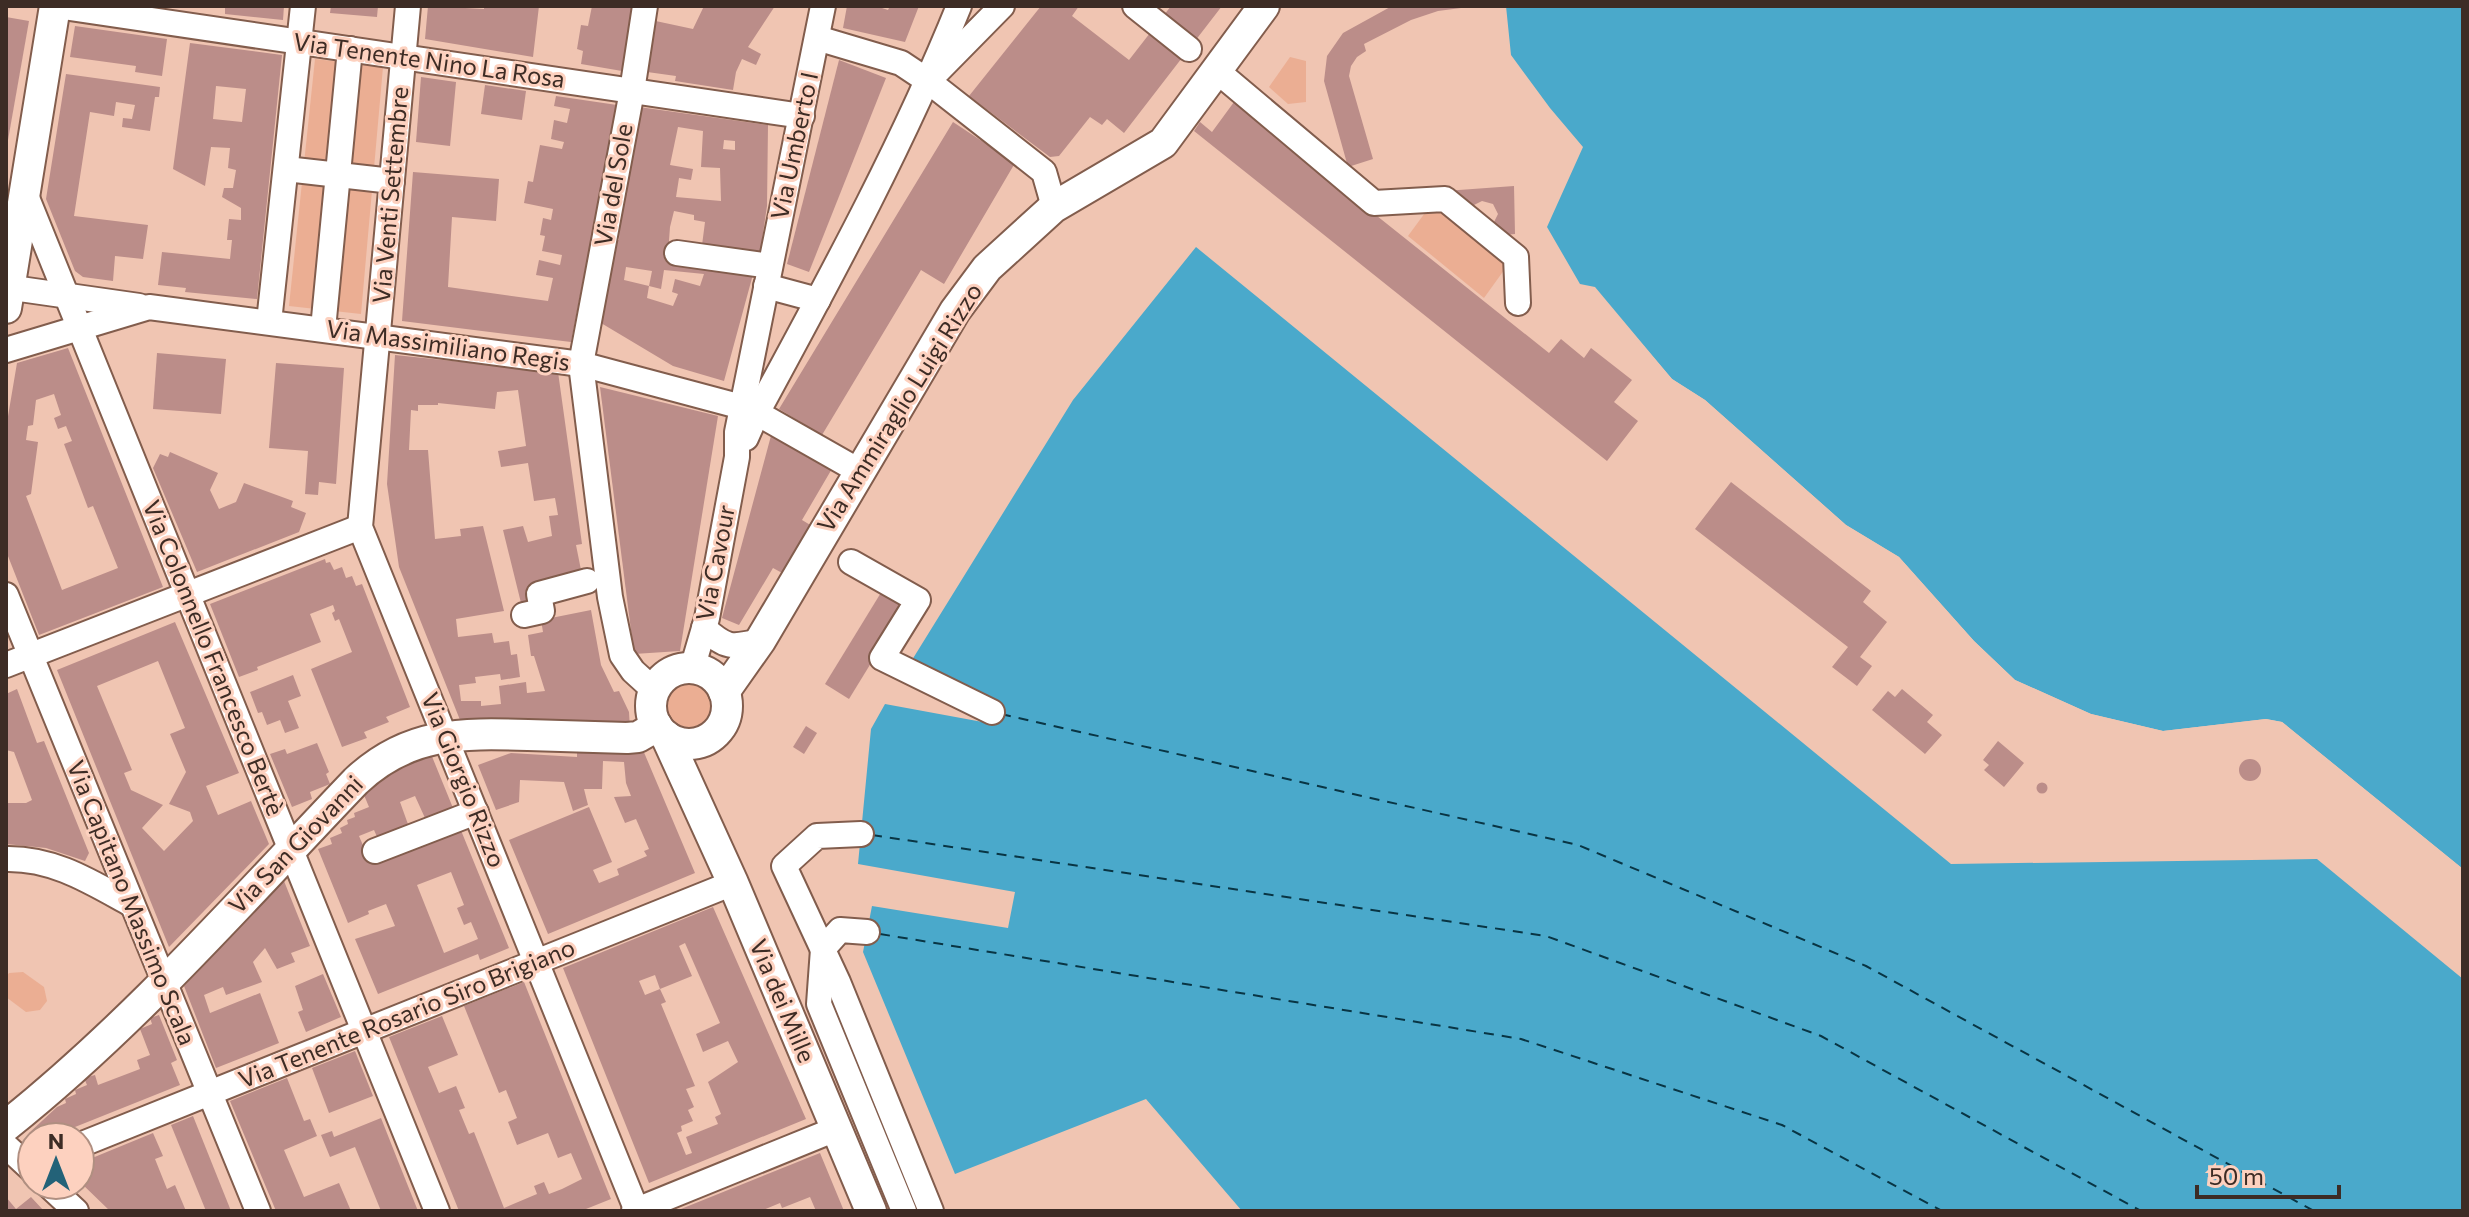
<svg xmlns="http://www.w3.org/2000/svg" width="2469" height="1217" viewBox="0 0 2469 1217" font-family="Commissioner,sans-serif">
  <rect width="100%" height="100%" fill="#f0c5b2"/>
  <g fill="#ebae93">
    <path d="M1290 57 1306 61V102L1288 104 1269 87Z"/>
    <path d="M315 59 383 67 361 314 289 306Z"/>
    <path d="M1430 206H1445L1512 259 1484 298 1408 236Z"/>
    <circle cx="689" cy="706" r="22"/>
    <path d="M23 972 44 987 47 1001 40 1010 26 1012 6 997V977L9 973Z"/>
  </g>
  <g fill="#4aa9cb">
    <path d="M1506 6H2463V869L2282 722 2266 719 2163 731 2091 714 2015 680 1974 641 1899 557 1846 525 1705 400 1672 379 1595 287 1580 284 1547 227 1583 147 1550 108 1511 55Z"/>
    <path d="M1196 247 1951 864 2317 859 2463 979V1211H1242L1146 1099 955 1174 863 952 872 906 1008 928 1015 892 858 864 871 729 885 704 988 723 912 660 1073 400Z"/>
  </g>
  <path fill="#f0c5b2" d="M1630 330 1672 379 1705 400 1846 525 1899 557 1974 641 2015 680 2091 714 2163 731 2266 719 2282 722 2463 869V873L2280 726 2266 723 2162 735 2089 718 2013 683 1971 644 1896 561 1844 529 1702 403 1669 382 1643 352Z"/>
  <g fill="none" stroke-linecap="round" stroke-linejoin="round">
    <g stroke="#093544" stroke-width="2" stroke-dasharray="10 8" stroke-linecap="butt">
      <path d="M1001 714 1578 845 1866 966 2314 1211"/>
      <path d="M872 835 1546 936 1821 1036 2141 1211"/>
      <path d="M880 934 1521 1039 1782 1125 1942 1211"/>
    </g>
  </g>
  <g fill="#bb8d89" fill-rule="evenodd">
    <path d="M225 6H284L283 20 225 14Z"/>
    <path d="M331 6H378L377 17 330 13Z"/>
    <path d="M428 6 484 9V6H539L533 57 425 39Z"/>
    <path d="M592 6H634L622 71 581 64 583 51 577 49 581 25 588 26Z"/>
    <path d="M704 6H775L748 47 761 54 756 65 742 59 736 72 733 90 675 81 676 76 640 71 651 20 693 29Z"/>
    <path d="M847 6H876L888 10 890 6H919L905 42 843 28Z"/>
    <path d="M1041 6H1079L1072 16 1129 60 1171 6H1222L1124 133 1107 119 1102 125 1090 117 1059 156 1050 157 969 96Z"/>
    <path d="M1392 6 1461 8 1438 11 1411 20 1364 44 1366 51 1357 57 1351 66 1349 76 1373 159 1348 167 1324 81 1327 56 1343 33Z"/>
    <path d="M6 17 29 21 8 140H6Z"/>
    <path d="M75 26 167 39 162 76 135 72 136 66 70 57Z"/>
    <path d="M190 43 282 55 257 299 185 292 186 288 158 285 162 252 230 259 232 240H227L229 219 241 220V208L222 197 224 188H233L236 170 228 168 230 148 211 147 205 186 173 169ZM216 86 246 89 242 122 213 119Z"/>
    <path d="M839 60 886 78 809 272 787 264Z"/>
    <path d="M66 74 160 87 159 97H155L150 131 122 127 123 118 132 119 135 105 116 102 114 116 90 112 74 216 148 225 143 259 115 256 113 281 83 277 75 271 46 199Z"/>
    <path d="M421 77 456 82 450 146 416 142Z"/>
    <path d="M485 85 526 91 522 120 481 114Z"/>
    <path d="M556 96 617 105 571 342 402 321 413 172 499 179 496 221 452 217 448 287 548 301 553 278 536 275 539 260 560 265 562 255 542 251 545 236 540 235 543 218 551 220 553 209 524 203 528 181 533 182 540 145 562 149 564 142 551 139 554 120 567 123 570 109 554 106Z"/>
    <path d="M1234 102 1549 353 1561 339 1584 358 1591 348 1632 380 1614 402 1638 421 1607 461 1194 131 1200 122 1212 132Z"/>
    <path d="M639 107 768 125 767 206 759 260 701 253 705 222 694 220V215L674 211 670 227 668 254 755 267 724 381 673 366 601 323 616 240H619L620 219ZM678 127 703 131 701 167 720 168 721 201 676 197 679 178 691 180 693 169 670 165ZM724 140 735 141V150L723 149ZM626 267 652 271 649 286 661 289 664 270 704 274 700 286 675 279 672 292 678 294 673 306 647 298 649 286 624 280Z"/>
    <path d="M953 122 1015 163 944 284 921 270 822 435 779 409Z"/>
    <path d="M1514 186 1515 234 1504 235 1492 226 1498 214 1493 204 1482 201 1474 205 1471 211 1445 191Z"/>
    <path d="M68 348 163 587 39 635 6 551V428L17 363ZM54 394 61 415 54 418 58 429 66 426 72 441 64 444 88 508 93 506 118 568 62 590 26 496 31 494 38 442 26 440 28 426 33 425 36 400Z"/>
    <path d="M157 353 226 359 221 414 153 409Z"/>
    <path d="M395 355 558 372 582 544 576 545 582 575 534 599 521 603 503 530 523 526 528 542 552 536 549 516 558 515 555 498 534 501 528 463 501 467 498 451 526 446 518 390 497 392 495 409 438 403V405H418V411L411 410 409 450H428L435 539 461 536 460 529 483 526 504 611 456 619 458 637 492 633 494 643 509 641 511 655 517 654 520 677 501 680 500 674 475 677 476 683 459 685 461 701H481V706L501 704 499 686 526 682 527 693 545 691 534 656H531L528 635 543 632 541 620 591 610 601 665 614 692 619 691 629 712 630 729 462 725 399 567 387 484Z"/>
    <path d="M276 363 344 368 336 484 319 482 318 495 305 494 308 451 269 448Z"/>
    <path d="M600 387 718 416 680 651 634 654Z"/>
    <path d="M772 432 833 467 802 520 812 526 784 574 773 568 739 625 722 618Z"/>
    <path d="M170 452 218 473 210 490 219 509 236 502 244 483 293 501 291 507 306 513 299 532 197 572 153 468 160 454 168 457Z"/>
    <path d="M1731 482 1871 591 1863 602 1887 622 1860 657 1872 666 1857 686 1832 667 1848 647 1695 529Z"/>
    <path d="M325 559 326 563 330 562 334 570 342 567 346 578 352 576 356 586 362 584 410 707 386 717 389 722 364 732 367 738 342 747 311 669 352 652 339 619 335 621 332 613 335 611 333 605 310 614 321 642 257 667 258 670 239 677 210 604Z"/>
    <path d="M882 591 906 606 849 699 825 684Z"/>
    <path d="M175 622 239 773 206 786 218 815 251 801 269 844 169 947 57 670ZM158 661 185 728 170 734 186 772 169 804 190 812 193 821 164 851 142 828 163 805 131 790 124 773 132 770 97 686Z"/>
    <path d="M293 675 301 696 288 701 299 728 285 733 280 720 267 725 262 712 258 713 250 692Z"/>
    <path d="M17 689 37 743 44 741 89 853 85 861 46 848 6 844V803H26L32 800 14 752 6 750V694Z"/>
    <path d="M1902 689 1933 715 1927 722 1942 735 1925 754 1872 710 1888 691 1895 697Z"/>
    <path d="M806 726 817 733 804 754 793 747Z"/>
    <path d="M1998 741 2024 763 2004 787 1984 770 1989 765 1983 760Z"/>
    <path d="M317 743 329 772 326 774 330 784 310 792 312 799 292 807 270 754 285 749 287 754Z"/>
    <path d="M577 749 643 750 695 873 548 934 509 840 589 807 612 862 593 870 599 883 619 875 617 869 647 856 644 851 649 849 636 819 625 823 614 797 631 796 626 783 624 762 603 761 602 789H584L588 805 573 811 564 782 520 780 519 802 496 810 478 765 511 753 577 757Z"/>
    <path d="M431 754 453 808 425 818 415 796 400 802 409 827 378 839 374 830 359 836 371 864 460 828 509 948 480 960 478 954 378 994 355 939 395 926 386 904 368 911 369 914 348 923 318 849 332 844 330 838 342 833 340 828 348 824 347 820 355 817 354 813 369 807 364 795 382 776 404 762ZM451 872 464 905 457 908 464 925 471 922 478 939 444 953 417 885Z"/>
    <circle cx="2250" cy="770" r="11"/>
    <circle cx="2042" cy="788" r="5.5"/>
    <path d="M284 881 310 946 291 953 295 962 277 969 265 948 253 962 262 982 226 995 223 987 204 995 210 1013 260 993 279 1043 216 1068 184 986Z"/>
    <path d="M713 907 806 1119 649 1183 563 968ZM685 943 720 1023 696 1034 703 1052 728 1041 738 1062 708 1082 721 1114 715 1117 718 1124 686 1137 692 1153 686 1155 677 1133 682 1131 681 1126 693 1121 688 1110 694 1107 686 1089 695 1086 661 1004 666 1002 660 989 645 995 639 981 655 975 660 989 692 976 679 946Z"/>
    <path d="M323 974 341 1017 306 1032 298 1012 303 1010 295 986Z"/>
    <path d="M524 982 611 1199 581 1211H459L389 1037 442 1016 458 1055 428 1067 439 1093 456 1086 465 1108 459 1110 469 1134 474 1132 504 1208 537 1194 534 1186 544 1182 549 1194 562 1189 582 1179 571 1153 558 1158 548 1133 517 1145 508 1122 517 1118 506 1090 499 1093 464 1006Z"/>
    <path d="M159 1015 177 1060 171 1063 180 1085 50 1137H34L29 1133 57 1107 66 1103 65 1099 76 1094 75 1090 87 1085 84 1078 95 1075 98 1085 140 1069 137 1060 150 1055 140 1029 152 1024 150 1018Z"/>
    <path d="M355 1051 373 1096 329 1113 312 1068Z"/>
    <path d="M287 1078 304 1121 310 1119 317 1136 284 1150 304 1197 339 1183 351 1211H276L230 1101Z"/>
    <path d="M193 1116 231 1211H206L171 1125Z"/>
    <path d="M381 1118 398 1161 418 1211H381L355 1147 330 1157 321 1135 332 1131 334 1137Z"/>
    <path d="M153 1133 163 1156 155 1159 167 1189 175 1185 186 1211H110L80 1182V1163Z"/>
    <path d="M820 1153 844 1211H816L810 1197 782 1208 780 1203 761 1211H676Z"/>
    <path d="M6 1197 16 1209 31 1197 44 1211H6Z"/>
  </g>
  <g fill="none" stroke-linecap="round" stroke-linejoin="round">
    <g stroke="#825d4d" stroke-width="28">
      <g id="minor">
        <path d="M56 6 802 116"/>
        <path d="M408 6 360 527 637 1211"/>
        <path d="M645 6 632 91 581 364 610 597 622 655 633 671 655 691"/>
        <path d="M1135 6 1189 49"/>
        <path d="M817 38 901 63 928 81 1044 172 1054 207"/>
        <path d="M938 71 1002 6"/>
        <path d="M1217 71 1374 203 1445 199 1516 257 1518 303"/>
        <path d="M286 169 392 181"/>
        <path d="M25 193 437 1211"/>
        <path d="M677 253 770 266"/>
        <path d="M766 286 818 300"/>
        <path d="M6 287 139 306"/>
        <path d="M269 322 303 6"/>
        <path d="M323 329 350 49"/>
        <path d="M6 350 149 307 581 364 742 407"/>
        <path d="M757 413 859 471"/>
        <path d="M746 438 757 413C829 280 902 147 959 6"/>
        <path d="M851 562 918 600 882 658 992 712"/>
        <path d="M6 595 258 1211"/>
        <path d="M524 615 542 611 539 594 587 581"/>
        <path d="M704 628C726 648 731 648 760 641"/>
        <path d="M6 665 360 527"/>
        <path d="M692 669 707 618 737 457V432L823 6"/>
        <path d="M861 834 817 836 784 866 838 982 931 1211"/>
        <path d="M375 851 476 812"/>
        <path d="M6 859C54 858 91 882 131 904"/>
        <path d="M867 932 840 930 823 949 819 1004 904 1211"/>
        <path d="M80 1145 733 883"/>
        <path d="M6 1146 32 1170"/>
        <path d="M48 1185 76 1211"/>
        <path d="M634 1211 836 1129"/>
      </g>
    </g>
    <g stroke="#825d4d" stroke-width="34">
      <g id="major">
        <path d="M6 308 55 6"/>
        <circle cx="689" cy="706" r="38"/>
        <path d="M724 692 760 641 955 311 987 268 1054 207 1163 143 1264 6"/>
        <path d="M666 736 733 883 871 1211"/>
        <path d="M6 1126C134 1024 243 899 356 781 408 732 461 733 528 735 561 736 594 737 627 738L638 737 657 726"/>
      </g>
    </g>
    <use href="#minor" stroke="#fff" stroke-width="24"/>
    <use href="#major" stroke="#fff" stroke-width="30"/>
  </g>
  <g text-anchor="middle" stroke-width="6" stroke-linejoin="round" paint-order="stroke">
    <g font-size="24" fill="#3d2c25" stroke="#fdd1bf">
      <text transform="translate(429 61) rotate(8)" y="8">Via Tenente Nino La Rosa</text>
      <text transform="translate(795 146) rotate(-78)" y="8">Via Umberto I</text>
      <text transform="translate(614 185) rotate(-80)" y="8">Via del Sole</text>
      <text transform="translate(391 195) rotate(-85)" y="8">Via Venti Settembre</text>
      <text transform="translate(448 346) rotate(8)" y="8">Via Massimiliano Regis</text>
      <text transform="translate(900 408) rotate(-58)" y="8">Via Ammiraglio Luigi Rizzo</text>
      <text transform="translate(716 563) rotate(-79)" y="8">Via Cavour</text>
      <text transform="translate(213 658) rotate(68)" y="8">Via Colonnello Francesco Bertè</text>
      <text transform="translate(463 780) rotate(68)" y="8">Via Giorgio Rizzo</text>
      <text transform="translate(296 845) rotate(-46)" y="8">Via San Giovanni</text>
      <text transform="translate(131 903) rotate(68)" y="8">Via Capitano Massimo Scala</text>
      <text transform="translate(782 1001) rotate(67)" y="8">Via dei Mille</text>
      <text transform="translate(407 1014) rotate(-22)" y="8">Via Tenente Rosario Siro Brigiano</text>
    </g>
  </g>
  <rect width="2469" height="1217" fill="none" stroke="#3d2c25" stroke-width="16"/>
  <g transform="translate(56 1161)"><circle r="38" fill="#fdd1bf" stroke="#b08f81" stroke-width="2"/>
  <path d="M0-6L14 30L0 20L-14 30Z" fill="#236278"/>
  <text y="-12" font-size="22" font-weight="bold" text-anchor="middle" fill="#3d2c25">N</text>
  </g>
  <path d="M2197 1185v12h142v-12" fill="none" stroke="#3d2c25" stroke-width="4"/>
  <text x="2209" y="1185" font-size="24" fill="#3d2c25" stroke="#fdd1bf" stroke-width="6" paint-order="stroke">50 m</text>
</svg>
